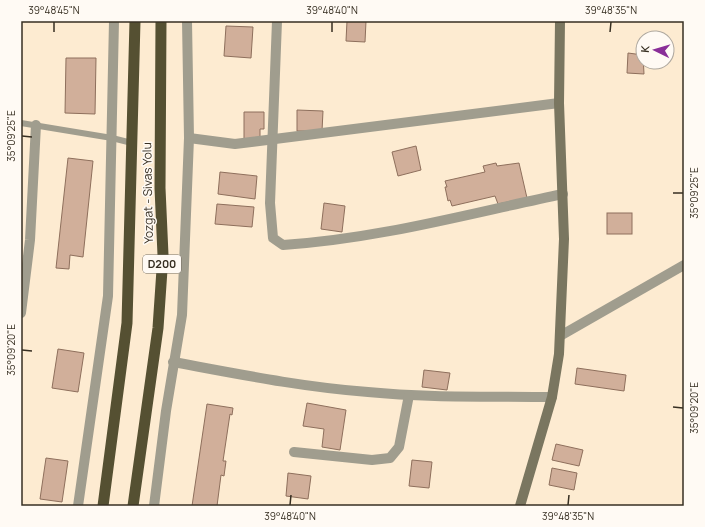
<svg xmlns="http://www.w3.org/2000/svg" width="705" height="527" viewBox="0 0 705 527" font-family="Manrope,sans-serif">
  <rect width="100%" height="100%" fill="#fdebd1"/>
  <g fill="#d1af9a" stroke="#8e6f5c">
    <path d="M347 21H366L365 42 346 41Z"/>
    <path d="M226 26 253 27 251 58 224 56Z"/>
    <path d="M628 53 643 55 644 74 627 73Z"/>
    <path d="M66 58H96L95 114 65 113Z"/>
    <path d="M297 110 323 111 322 131H297Z"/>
    <path d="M244 112H264V129H260V140H244Z"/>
    <path d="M416 146 421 170 398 176 392 152Z"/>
    <path d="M68 158 93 161 83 257 70 255 69 269 56 268Z"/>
    <path d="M496 163 497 166 519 163 527 198 498 204 495 196 452 206 450 200 448 201 445 187H447L445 181 485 172 483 166Z"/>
    <path d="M220 172 257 176 255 199 218 194Z"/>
    <path d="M324 203 345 206 342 232 321 229Z"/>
    <path d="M217 204 254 207 252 227 215 224Z"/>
    <rect x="607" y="213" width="25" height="21"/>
    <path d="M58 349 84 353 78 392 52 388Z"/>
    <path d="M577 368 626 375 624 391 575 384Z"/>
    <path d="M424 370 450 373 447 390 422 387Z"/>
    <path d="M307 403 346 410 340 450 322 447 324 429 303 426Z"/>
    <path d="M207 404 233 408 232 415 230 414 223 461H226L224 476 221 475 217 506H192Z"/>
    <path d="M556 444 583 450 579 466 552 460Z"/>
    <path d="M46 458 68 461 62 502 40 499Z"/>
    <path d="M412 460 432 462 429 488 409 486Z"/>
    <path d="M552 468 577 473 574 490 549 485Z"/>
    <path d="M288 473 311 476 308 499 286 496Z"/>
  </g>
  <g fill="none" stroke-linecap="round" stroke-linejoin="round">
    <path stroke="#a09d8e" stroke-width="6" d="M21 123 112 138 132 143"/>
    <g stroke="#a09d8e" stroke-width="10">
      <path d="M277 21 270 203 273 238 283 245C378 239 471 213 563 194"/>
      <path d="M189 138 235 144 559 103"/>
      <path d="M21 313 30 240 36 125"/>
      <path d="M560 336 684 265"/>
      <path d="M173 362C238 374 302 387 368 392 429 398 491 396 552 397"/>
      <path d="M294 452 372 460 390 458 399 447 409 395"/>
      <path d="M78 506 108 296 114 21"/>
    </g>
    <path stroke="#a09d8e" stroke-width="10" d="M154 506 166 411 182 315 189 138 187 21"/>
    <path stroke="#7a7660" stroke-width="10" d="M520 506 552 397 559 354 564 239 559 103 560 21"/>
    <g stroke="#555032" stroke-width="11">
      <path d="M103 506 127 323 135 21"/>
      <path d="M133 506 158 328 163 255 160 188 161 21"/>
    </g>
  </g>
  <path fill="none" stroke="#372f22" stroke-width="1.5" d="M54 32V22M332 32V22M610 32 611 22M22 136 32 137M673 193H683M22 350 32 351M673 407 683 408M290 505 291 495M568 505 569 495"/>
  <g text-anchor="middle" stroke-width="3" stroke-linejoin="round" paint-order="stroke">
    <rect fill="#fffaf4" stroke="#736c61" stroke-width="1" x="143" y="255" width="38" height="18" rx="3"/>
    <g font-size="11" font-weight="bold" fill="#372f22">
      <text x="162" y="268">D200</text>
    </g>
    <g font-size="12" fill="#372f22" stroke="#fffaf4">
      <text transform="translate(148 193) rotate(-91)" y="4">Yozgat - Sivas Yolu</text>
    </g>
  </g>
  <rect width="705" height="527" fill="none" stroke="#fffaf4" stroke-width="44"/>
  <g transform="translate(655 50) rotate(275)"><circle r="19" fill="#fffaf4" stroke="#afa9a0"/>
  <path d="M0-3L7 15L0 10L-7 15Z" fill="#8a2e98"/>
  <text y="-6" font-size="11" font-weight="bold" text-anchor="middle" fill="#372f22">K</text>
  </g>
  <rect x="22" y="22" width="661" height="483" fill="none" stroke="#372f22" stroke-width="1.5"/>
  <g font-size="10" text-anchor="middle" fill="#372f22">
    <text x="54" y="14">39°48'45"N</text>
    <text x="332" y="14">39°48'40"N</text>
    <text x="611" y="14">39°48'35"N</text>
    <text transform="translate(11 136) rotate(-90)" y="4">35°09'25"E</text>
    <text transform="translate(694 193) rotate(-90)" y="4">35°09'25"E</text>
    <text transform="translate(11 350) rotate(-90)" y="4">35°09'20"E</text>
    <text transform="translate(694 408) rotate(-90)" y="4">35°09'20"E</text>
    <text x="290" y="520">39°48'40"N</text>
    <text x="568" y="520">39°48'35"N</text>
  </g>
</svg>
